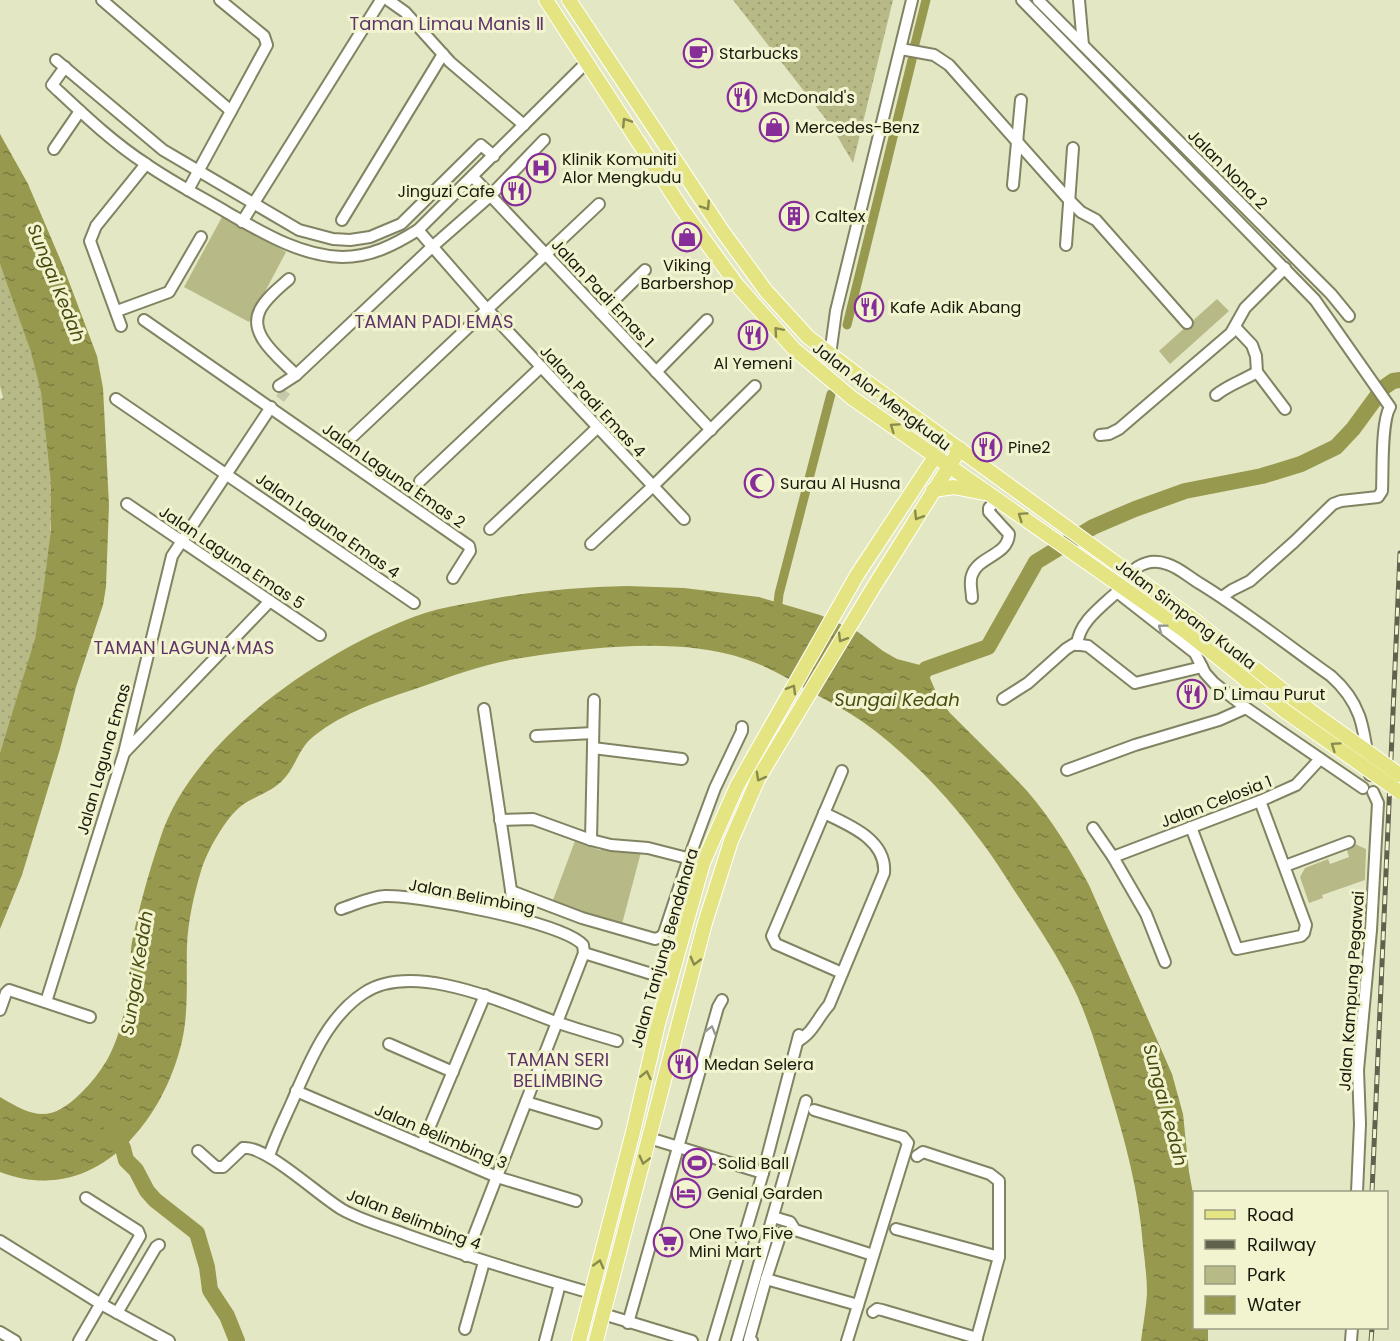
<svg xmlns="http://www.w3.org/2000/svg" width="1400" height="1341" viewBox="0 0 1400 1341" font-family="Poppins,sans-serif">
  <defs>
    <pattern id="grass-dots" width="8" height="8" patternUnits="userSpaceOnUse" patternTransform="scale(1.5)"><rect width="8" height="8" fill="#b7b986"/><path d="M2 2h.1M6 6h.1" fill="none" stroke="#9d9e72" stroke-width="1.8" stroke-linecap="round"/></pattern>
    <pattern id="water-ripples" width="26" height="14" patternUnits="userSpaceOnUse" patternTransform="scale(1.5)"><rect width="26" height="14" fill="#979a4e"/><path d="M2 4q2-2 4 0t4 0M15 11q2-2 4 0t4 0" fill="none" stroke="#7a7d3f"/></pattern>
  </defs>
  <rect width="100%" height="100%" fill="#e4e7c4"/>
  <g fill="url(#grass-dots)">
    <path d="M733 0H893L853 163 832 127Z"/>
    <path d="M0 264C16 306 32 347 41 390 58 472 53 559 35 640 26 678 12 716 0 753V399L3 398 0 386Z"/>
  </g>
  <g fill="#b7b986">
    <path d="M222 217 286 252 249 322 184 287Z"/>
    <path d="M1217 299 1229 311 1170 364 1159 351Z"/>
    <path d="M575 841 599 850 641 852 622 924 577 910 553 900Z"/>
    <path d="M1355 844 1366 849 1365 880 1322 895 1323 898 1309 903 1300 877 1305 868 1328 859 1330 864 1349 857 1346 847Z"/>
  </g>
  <g fill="url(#water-ripples)">
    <path d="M0 134 28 184 40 212 63 266 97 356 103 388 109 505 106 587 103 605 76 687 60 749 22 875 0 929V753L35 639 44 585 51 529V483L41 392 31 352 0 264Z"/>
    <path d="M627 586 684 588 759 597 820 615 858 632 883 651 897 659 920 665 926 669 939 699 950 713C976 739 1003 765 1028 792 1052 820 1072 853 1089 885L1172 1074 1183 1114 1189 1172 1194 1199V1328H1208V1341H1141C1143 1325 1146 1309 1147 1294 1147 1278 1145 1262 1143 1246 1139 1192 1125 1140 1109 1088 1099 1055 1089 1020 1074 989 1059 958 1039 928 1020 899 1006 878 993 856 977 836 947 795 904 751 863 722 847 711 830 702 813 693 791 680 770 667 745 659 679 637 595 647 528 657 489 662 454 675 418 688 382 700 344 712 314 736 298 748 296 768 281 782 269 793 253 797 241 806 225 819 207 851 201 871 194 894 188 921 187 946 186 977 189 1010 182 1041 163 1124 93 1208 0 1172V1097C35 1118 51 1123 82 1092 91 1083 100 1072 107 1060 121 1035 127 1002 130 974 131 964 130 953 132 942 139 907 149 872 160 839 192 737 328 646 425 613 441 608 458 605 475 602 525 592 576 587 627 586Z"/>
  </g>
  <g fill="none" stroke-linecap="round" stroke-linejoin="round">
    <g stroke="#979a4e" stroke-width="9">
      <path d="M915 44 926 0"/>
      <path d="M847 325 912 60"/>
      <path d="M777 613 779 594 831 394"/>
    </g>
    <g stroke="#979a4e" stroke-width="16">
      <path d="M915 686 926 669 988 647 1036 562 1093 527 1135 509 1185 491 1262 476 1301 464 1336 447 1353 429 1383 388 1393 381 1400 380"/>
      <path d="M112 1128 123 1148 126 1160 136 1170 147 1191 155 1200 197 1233 207 1267 210 1290 227 1316 237 1341"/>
    </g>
    <path stroke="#c6c8a9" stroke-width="10" stroke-dasharray="10 5" stroke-linecap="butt" d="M280 399 286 391"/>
    <g stroke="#818362" stroke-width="14">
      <g id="minor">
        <path d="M102 0 231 111"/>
        <path d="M388 0 405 12 450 62 524 125"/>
        <path d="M1022 0 1315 300 1390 407C1381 422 1383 471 1382 491L1378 497 1341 501 1333 504 1294 542 1250 581 1232 590 1222 597"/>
        <path d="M1038 0 1331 294 1349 316"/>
        <path d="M1079 0 1083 45"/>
        <path d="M901 49 934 55 949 65 1069 200 1081 212 1096 220 1187 323"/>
        <path d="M56 60 163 150 299 230 333 239 350 240 370 237 401 224 481 145 494 156"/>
        <path d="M65 67 52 85C82 113 112 142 146 164 172 182 201 197 228 213 263 233 301 256 342 257 371 257 394 245 418 230L587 62"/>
        <path d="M54 149 80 111"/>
        <path d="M473 177 711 430"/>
        <path d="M1013 185 1021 100"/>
        <path d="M188 190 267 45 264 36 220 0"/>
        <path d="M342 220 443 54"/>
        <path d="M242 222 381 0"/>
        <path d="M418 230 486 308 684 519"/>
        <path d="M1066 245 1073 148"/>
        <path d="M289 279C279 288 266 298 260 310 247 335 281 359 296 375"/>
        <path d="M117 311 169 292 201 237"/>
        <path d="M601 313 645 270"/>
        <path d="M144 320 469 546 470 551 453 578"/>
        <path d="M121 326 90 241 96 226 146 164"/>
        <path d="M1235 327 1252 345 1256 356 1257 372 1285 409"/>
        <path d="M830 355 836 311 912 0"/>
        <path d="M656 372 707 320"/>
        <path d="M279 386 296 375 432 247 490 196 544 140"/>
        <path d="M1216 395C1228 385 1244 380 1257 372"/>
        <path d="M116 399 414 603"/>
        <path d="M1100 435 1109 434 1119 429 1231 333 1245 308 1285 268"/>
        <path d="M353 436 599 204"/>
        <path d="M420 481 541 367"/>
        <path d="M127 504 320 635"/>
        <path d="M490 529 597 428"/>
        <path d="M591 544 652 487 755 386"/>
        <path d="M1130 574C1139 563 1153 559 1167 564 1178 567 1189 577 1199 583 1245 611 1287 645 1331 676 1365 706 1364 734 1370 775"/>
        <path d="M1117 592 1195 653 1205 673 1214 683 1246 708 1363 788"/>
        <path d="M972 598C972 591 969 582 972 575 978 556 1008 556 1009 534L989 512V508L997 499"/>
        <path d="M1077 645C1079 622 1101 607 1117 592"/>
        <path d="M1003 699 1028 683 1066 649 1074 644 1088 646 1135 683 1202 667"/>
        <path d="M484 709 515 917"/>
        <path d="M536 736 593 733"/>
        <path d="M593 748 682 759"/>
        <path d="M125 752 270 601"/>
        <path d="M1067 770 1135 745 1219 720 1246 708"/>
        <path d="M842 771 772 936 776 944 842 973"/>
        <path d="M500 820 533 819 591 840 611 845 648 848 695 860"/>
        <path d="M1191 827 1237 949 1301 936 1304 933 1306 925 1260 801"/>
        <path d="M1093 828 1113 857 1146 914 1165 962"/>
        <path d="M591 840 594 700"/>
        <path d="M1113 857 1260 801 1296 785 1320 759"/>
        <path d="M1285 866 1349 842"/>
        <path d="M511 891 582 918 655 939 661 937 664 933 689 858 715 788 742 731V727"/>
        <path d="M341 909C356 904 370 897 385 896 419 895 563 922 583 945L584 953"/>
        <path d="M584 953 655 975"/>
        <path d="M46 1002 124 753 172 556 271 407"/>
        <path d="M0 1010 6 993 9 990 90 1017"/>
        <path d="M798 1041C813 1033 818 1017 829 1005L884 873C887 840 849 825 824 813"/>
        <path d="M389 1044 453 1072"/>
        <path d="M296 1091 497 1177 576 1201"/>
        <path d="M526 1102 596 1123"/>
        <path d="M814 1110 903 1137 908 1143 847 1341"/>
        <path d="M649 1138 763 1173"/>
        <path d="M422 1145 485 995"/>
        <path d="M198 1151 216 1167H223L243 1148C266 1145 320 1197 343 1210 363 1221 386 1227 407 1235 468 1257 529 1275 591 1293"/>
        <path d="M269 1156C275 1138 284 1120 292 1102 309 1063 327 1017 364 993 414 960 506 1004 556 1022 576 1029 597 1035 617 1041"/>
        <path d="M917 1156 923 1152 990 1174 999 1181V1257L976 1341"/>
        <path d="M1357 1192 1360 1124 1358 1070 1371 930 1378 803 1373 792"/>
        <path d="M773 1217 790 1222 795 1230 873 1255"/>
        <path d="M896 1229 999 1257"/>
        <path d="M781 1233 766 1279 858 1305"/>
        <path d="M0 1241 101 1304 169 1341"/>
        <path d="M466 1256 584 953"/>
        <path d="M873 1312 877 1309 882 1310 977 1338"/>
        <path d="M117 1313 156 1247 159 1245"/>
        <path d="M603 1314 692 1341"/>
        <path d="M628 1323 718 1007 722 1000"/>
        <path d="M465 1329 484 1262"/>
        <path d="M0 1332 15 1341"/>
        <path d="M79 1341 140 1236 138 1231 86 1198"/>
        <path d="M545 1341 560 1284"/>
        <path d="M713 1341 763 1173 799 1035"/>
        <path d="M737 1341 806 1101"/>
        <path d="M752 1341 749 1340 766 1279"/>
        <path d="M1351 1341 1352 1328"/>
      </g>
    </g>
    <g stroke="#fff" stroke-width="16">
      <g id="major">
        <path d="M546 0 682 209 737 285 794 349 852 398 1185 631"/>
        <path d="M569 0 723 232 766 291 808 337 867 382 1194 620"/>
        <path d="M933 490 954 487 984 493"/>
        <path d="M579 1341 633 1132 658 1024 703 863 737 786 857 575 946 440"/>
        <path d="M596 1341 705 923 731 841 758 779 873 588 960 449"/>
      </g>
    </g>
    <use href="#minor" stroke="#fff" stroke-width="10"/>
    <use href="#major" stroke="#e4e582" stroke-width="14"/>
    <g stroke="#60624d" stroke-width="5">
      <g id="rail">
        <path d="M1372 1192 1400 553"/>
        <path d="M1371 1341 1372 1328"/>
      </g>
    </g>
    <use href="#rail" stroke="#f2f4d0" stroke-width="3" stroke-dasharray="9" stroke-linecap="butt"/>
    <g stroke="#fff" stroke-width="16" stroke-linecap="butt">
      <g id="major-bridge">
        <path d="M1194 620 1294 699 1400 775"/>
        <path d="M1185 631 1285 711 1400 792"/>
      </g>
    </g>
    <use href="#major-bridge" stroke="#e4e582" stroke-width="14"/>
  </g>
  <defs><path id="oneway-chevron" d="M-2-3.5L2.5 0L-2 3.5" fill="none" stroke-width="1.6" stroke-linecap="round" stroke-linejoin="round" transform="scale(1.5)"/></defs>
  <g stroke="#898a4d">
    <use href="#oneway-chevron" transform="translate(626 122) rotate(-123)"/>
    <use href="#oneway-chevron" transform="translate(706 206) rotate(57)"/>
    <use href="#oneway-chevron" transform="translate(778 331) rotate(-131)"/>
    <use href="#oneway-chevron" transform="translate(894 427) rotate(-145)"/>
    <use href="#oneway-chevron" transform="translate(918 516) rotate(122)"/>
    <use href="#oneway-chevron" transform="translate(1022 516) rotate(-145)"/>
    <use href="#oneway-chevron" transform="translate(842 638) rotate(121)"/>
    <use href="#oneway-chevron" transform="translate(792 689) rotate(-60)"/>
    <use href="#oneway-chevron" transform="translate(1335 746) rotate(-145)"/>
    <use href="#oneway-chevron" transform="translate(760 777) rotate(119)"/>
    <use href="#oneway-chevron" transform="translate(695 961) rotate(105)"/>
    <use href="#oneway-chevron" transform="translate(646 1075) rotate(-77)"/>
    <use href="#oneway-chevron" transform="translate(644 1160) rotate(104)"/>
    <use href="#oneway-chevron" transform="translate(599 1264) rotate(-75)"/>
  </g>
  <g stroke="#989892">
    <use href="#oneway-chevron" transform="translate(1162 628) rotate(-143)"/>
    <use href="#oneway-chevron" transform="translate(711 1030) rotate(-75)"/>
  </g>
  <defs>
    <g id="cafe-ring" transform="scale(1.5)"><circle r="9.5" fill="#f2f4d0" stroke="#862d99" stroke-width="1.5"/><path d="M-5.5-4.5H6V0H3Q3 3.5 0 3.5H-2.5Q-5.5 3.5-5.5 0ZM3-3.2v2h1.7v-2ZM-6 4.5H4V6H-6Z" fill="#862d99"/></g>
    <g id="restaurant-ring" transform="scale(1.5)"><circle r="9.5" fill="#f2f4d0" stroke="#862d99" stroke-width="1.5"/><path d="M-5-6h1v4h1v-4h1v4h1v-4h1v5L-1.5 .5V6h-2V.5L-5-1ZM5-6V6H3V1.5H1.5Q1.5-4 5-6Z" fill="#862d99"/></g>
    <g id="shop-ring" transform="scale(1.5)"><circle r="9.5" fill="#f2f4d0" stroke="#862d99" stroke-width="1.5"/><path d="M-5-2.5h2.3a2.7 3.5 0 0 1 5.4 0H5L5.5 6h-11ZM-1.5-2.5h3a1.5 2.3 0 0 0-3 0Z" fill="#862d99"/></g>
    <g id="hospital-ring" transform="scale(1.5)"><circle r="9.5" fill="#f2f4d0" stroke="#862d99" stroke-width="1.5"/><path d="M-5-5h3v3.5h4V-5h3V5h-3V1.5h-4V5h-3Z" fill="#862d99"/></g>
    <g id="building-ring" transform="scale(1.5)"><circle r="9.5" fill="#f2f4d0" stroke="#862d99" stroke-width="1.5"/><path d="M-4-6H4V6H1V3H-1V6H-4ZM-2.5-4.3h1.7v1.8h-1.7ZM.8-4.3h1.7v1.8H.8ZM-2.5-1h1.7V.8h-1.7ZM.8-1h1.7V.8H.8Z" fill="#862d99"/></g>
    <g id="mosque-ring" transform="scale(1.5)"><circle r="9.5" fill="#f2f4d0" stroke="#862d99" stroke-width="1.5"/><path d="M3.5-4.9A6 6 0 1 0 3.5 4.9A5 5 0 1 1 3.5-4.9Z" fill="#862d99"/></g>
    <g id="stadium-ring" transform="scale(1.5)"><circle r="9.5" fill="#f2f4d0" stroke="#862d99" stroke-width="1.5"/><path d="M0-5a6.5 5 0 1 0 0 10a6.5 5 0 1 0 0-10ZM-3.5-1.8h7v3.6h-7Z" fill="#862d99"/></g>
    <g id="hotel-ring" transform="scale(1.5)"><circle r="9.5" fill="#f2f4d0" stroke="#862d99" stroke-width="1.5"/><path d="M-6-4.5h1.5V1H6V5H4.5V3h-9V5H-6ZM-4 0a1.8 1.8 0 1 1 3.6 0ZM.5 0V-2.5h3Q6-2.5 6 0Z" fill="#862d99"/></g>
    <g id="supermarket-ring" transform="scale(1.5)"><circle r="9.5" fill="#f2f4d0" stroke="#862d99" stroke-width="1.5"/><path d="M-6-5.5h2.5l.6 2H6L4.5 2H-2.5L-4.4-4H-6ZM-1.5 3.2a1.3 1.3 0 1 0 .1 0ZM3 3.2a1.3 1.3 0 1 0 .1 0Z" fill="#862d99"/></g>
  </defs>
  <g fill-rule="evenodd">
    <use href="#cafe-ring" x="698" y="53"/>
    <use href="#restaurant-ring" x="742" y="97"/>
    <use href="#shop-ring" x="774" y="127"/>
    <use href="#hospital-ring" x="541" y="168"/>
    <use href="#restaurant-ring" x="516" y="191"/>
    <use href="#building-ring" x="794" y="216"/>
    <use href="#shop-ring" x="687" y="237"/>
    <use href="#restaurant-ring" x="869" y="307"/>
    <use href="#restaurant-ring" x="753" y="335"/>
    <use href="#restaurant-ring" x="987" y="447"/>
    <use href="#mosque-ring" x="759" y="483"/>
    <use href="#restaurant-ring" x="1192" y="694"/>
    <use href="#restaurant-ring" x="683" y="1064"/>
    <use href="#stadium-ring" x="697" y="1163"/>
    <use href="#hotel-ring" x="686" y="1193"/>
    <use href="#supermarket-ring" x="668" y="1242"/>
  </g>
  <g text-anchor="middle" stroke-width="6" stroke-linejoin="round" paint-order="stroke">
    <g font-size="16" fill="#191a0d" stroke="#f2f4d0" text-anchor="start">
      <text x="719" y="59">Starbucks</text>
      <text x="763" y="103">McDonald's</text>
      <text x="795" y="133">Mercedes-Benz</text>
      <text x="562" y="165">Klinik Komuniti<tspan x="562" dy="18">Alor Mengkudu</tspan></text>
      <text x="495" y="197" text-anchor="end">Jinguzi Cafe</text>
      <text x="815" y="222">Caltex</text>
      <text x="687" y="271" text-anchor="middle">Viking<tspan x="687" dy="18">Barbershop</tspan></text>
      <text x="890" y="313">Kafe Adik Abang</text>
      <text x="753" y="369" text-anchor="middle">Al Yemeni</text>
      <text x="1008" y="453">Pine2</text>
      <text x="780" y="489">Surau Al Husna</text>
      <text x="1213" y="700">D' Limau Purut</text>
      <text x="704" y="1070">Medan Selera</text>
      <text x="718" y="1169">Solid Ball</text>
      <text x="707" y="1199">Genial Garden</text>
      <text x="689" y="1239">One Two Five<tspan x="689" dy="18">Mini Mart</tspan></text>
    </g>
    <g font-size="16" fill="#191a0d" stroke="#f2f4d0">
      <text transform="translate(1228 169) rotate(45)" y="6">Jalan Nona 2</text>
      <text transform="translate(603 293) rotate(47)" y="6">Jalan Padi Emas 1</text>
      <text transform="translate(882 396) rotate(37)" y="6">Jalan Alor Mengkudu</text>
      <text transform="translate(593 401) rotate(47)" y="6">Jalan Padi Emas 4</text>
      <text transform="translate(394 475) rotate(35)" y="6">Jalan Laguna Emas 2</text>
      <text transform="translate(328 525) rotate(35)" y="6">Jalan Laguna Emas 4</text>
      <text transform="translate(232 557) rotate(34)" y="6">Jalan Laguna Emas 5</text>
      <text transform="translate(1186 614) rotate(37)" y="6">Jalan Simpang Kuala</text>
      <text transform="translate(103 759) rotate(-74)" y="6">Jalan Laguna Emas</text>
      <text transform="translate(1216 801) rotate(-21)" y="6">Jalan Celosia 1</text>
      <text transform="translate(472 896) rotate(11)" y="6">Jalan Belimbing</text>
      <text transform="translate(664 948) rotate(-74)" y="6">Jalan Tanjung Bendahara</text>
      <text transform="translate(1351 991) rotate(-86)" y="6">Jalan Kampung Pegawai</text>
      <text transform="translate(441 1136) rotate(23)" y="6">Jalan Belimbing 3</text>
      <text transform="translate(414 1219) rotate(21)" y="6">Jalan Belimbing 4</text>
    </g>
    <g font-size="18" fill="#5f3469" stroke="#f2f4d0">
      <text x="447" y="30">Taman Limau Manis Ⅱ</text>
      <text x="434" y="328">TAMAN PADI EMAS</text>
      <text x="184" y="654">TAMAN LAGUNA MAS</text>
      <text x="558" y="1066">TAMAN SERI<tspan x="558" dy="21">BELIMBING</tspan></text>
    </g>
    <g font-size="18" font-style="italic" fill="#4a4b11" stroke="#f2f4d0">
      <text transform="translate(56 283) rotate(68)" y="6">Sungai Kedah</text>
      <text x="897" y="706">Sungai Kedah</text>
      <text transform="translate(137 973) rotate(-81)" y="6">Sungai Kedah</text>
      <text transform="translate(1165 1105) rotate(75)" y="6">Sungai Kedah</text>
    </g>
  </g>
  <rect x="1193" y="1191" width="195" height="138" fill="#f2f4d0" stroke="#9b9d82" stroke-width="1.5"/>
  <rect x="1205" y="1210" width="30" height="9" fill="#e4e582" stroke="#9b9d82" stroke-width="1.5"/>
  <text x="1247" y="1221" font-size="18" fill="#191a0d">Road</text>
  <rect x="1205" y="1240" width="30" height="9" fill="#60624d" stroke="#9b9d82" stroke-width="1.5"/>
  <text x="1247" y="1251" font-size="18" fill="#191a0d">Railway</text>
  <rect x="1205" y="1266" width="30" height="18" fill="#b7b986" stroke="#9b9d82" stroke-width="1.5"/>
  <text x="1247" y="1281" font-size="18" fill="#191a0d">Park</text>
  <rect x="1205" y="1296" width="30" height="18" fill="url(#water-ripples)" stroke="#9b9d82" stroke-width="1.5"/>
  <text x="1247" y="1311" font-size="18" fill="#191a0d">Water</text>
</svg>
